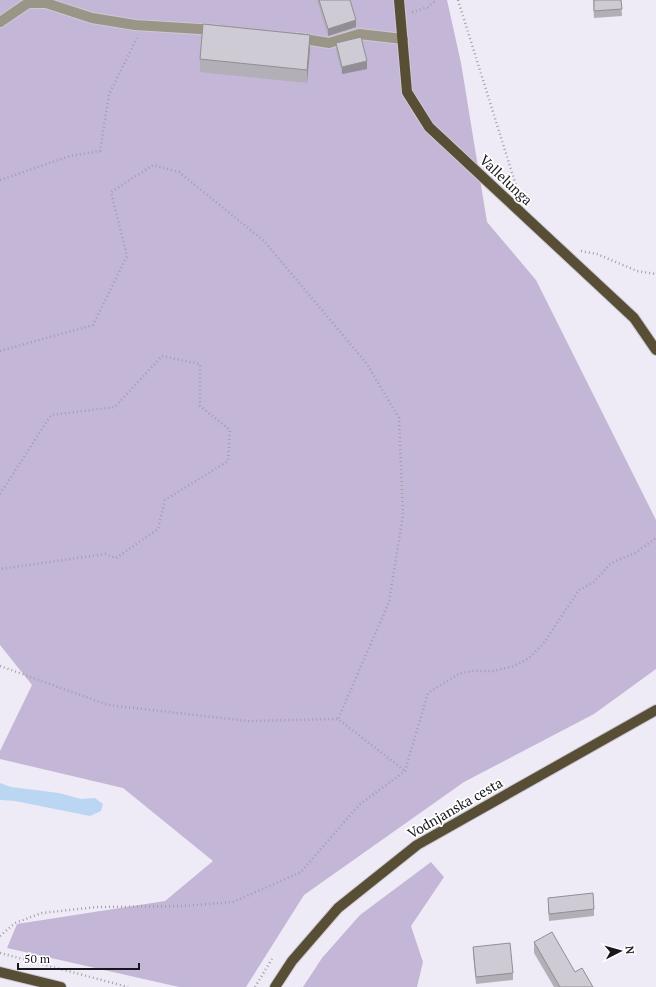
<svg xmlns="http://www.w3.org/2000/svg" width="656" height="987" viewBox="0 0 656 987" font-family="'PT Serif',serif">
  <rect width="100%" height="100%" fill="#efebf6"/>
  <g fill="#c3b6d7">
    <path d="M0 0H447L461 63 487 222 536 280 656 520V669L594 714 464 782 304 895 246 987H179L7 948 17 924 165 901 213 861 123 788 0 759V751L32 685 0 645Z"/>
    <path d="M431 862 444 877 411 926 423 962 417 987H303L322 958 360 915Z"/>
  </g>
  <path fill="#bbd6f2" d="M0 783 11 787 59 793 81 799 95 798 103 804 101 811 90 816 15 801 0 800Z"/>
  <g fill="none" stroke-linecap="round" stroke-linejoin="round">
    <g stroke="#cdc9d3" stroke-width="12">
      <g id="minor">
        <path d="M47 0 46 3 92 18 135 25 216 30"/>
        <path d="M0 22 28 3H46"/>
        <path d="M298 38 329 43 359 34 403 39"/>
      </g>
    </g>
    <g stroke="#cdc9d3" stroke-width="12">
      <g id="major">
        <path d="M399 0 407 92 429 127 634 318 656 350"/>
        <path d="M0 972 61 987"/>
        <path d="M275 987 292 961 338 908 417 845 656 710"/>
      </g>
    </g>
    <g stroke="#a29fa7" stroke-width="2.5" stroke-dasharray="1 3" stroke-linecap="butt">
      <path d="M458 0 518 192"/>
      <path d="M412 12 428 7 436 0"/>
      <path d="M0 180 70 156 100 151 109 94 137 38"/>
      <path d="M581 251 597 254 637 271 656 274"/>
      <path d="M0 351 93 325 127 256 111 192 153 165 179 172 264 241 367 364 399 418 403 515 389 602 338 719"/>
      <path d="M0 494 51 415 115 407 162 356 200 364V406L230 430 228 461 165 500 158 529 116 558 105 554 0 569"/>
      <path d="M0 666 108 705 248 721 338 719 405 771"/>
      <path d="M0 936 15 923 42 913 97 907 183 906 233 902 301 872 359 805 405 771 428 693 460 673 473 671H493L514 666 529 658 543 644 579 590 594 582 611 563 635 553 656 538"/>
      <path d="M0 953 128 987"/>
      <path d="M255 987 272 959"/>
    </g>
    <use href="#minor" stroke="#9b9587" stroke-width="10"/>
    <use href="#major" stroke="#584e35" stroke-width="10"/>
  </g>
  <g fill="#b2afb7">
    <path d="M317 0H350L356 27 328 36Z"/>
    <path d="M593 0H621L622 16 594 18Z"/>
    <path d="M336 43 367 69 342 74 336 50Z"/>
    <path d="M310 49 307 83 200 72V59Z"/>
    <path d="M548 898 594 909V916L549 921 548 905Z"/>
    <path d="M534 942 575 972 593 987H554L534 953Z"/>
    <path d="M473 947 513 973V980L476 984 473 954Z"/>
  </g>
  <g fill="#918e95">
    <path d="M356 20V27L328 36V29Z"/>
    <path d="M310 35V49L307 83V70Z"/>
    <path d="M367 61V69L342 74V67Z"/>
  </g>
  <g fill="#cfcbd5" stroke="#918e95">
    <path d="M319 0H350L356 20 328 29Z"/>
    <path d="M594 0H621L622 9 594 11Z"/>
    <path d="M203 24 310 35 307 70 200 59Z"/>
    <path d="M361 37 367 61 342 67 336 43Z"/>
    <path d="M593 893 594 909 549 914 548 898Z"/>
    <path d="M552 932 575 972 582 968 593 987H560L534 942Z"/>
    <path d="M510 943 513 973 476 977 473 947Z"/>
  </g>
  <g text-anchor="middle" stroke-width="3.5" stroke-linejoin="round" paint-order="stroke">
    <g font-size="14" fill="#19171b" stroke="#fff">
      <text transform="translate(506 180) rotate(43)" y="5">Vallelunga</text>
      <text transform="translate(455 808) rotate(-30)" y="5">Vodnjanska cesta</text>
    </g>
  </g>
  <g transform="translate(620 951) rotate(84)" stroke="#ffffff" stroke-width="3" paint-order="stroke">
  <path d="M0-3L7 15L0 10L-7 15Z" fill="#19171b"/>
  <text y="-6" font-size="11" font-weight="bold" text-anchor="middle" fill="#19171b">N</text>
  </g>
  <path d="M18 963v6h121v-6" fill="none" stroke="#19171b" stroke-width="2"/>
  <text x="24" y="963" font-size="12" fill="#19171b" stroke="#ffffff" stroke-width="3" paint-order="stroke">50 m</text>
</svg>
